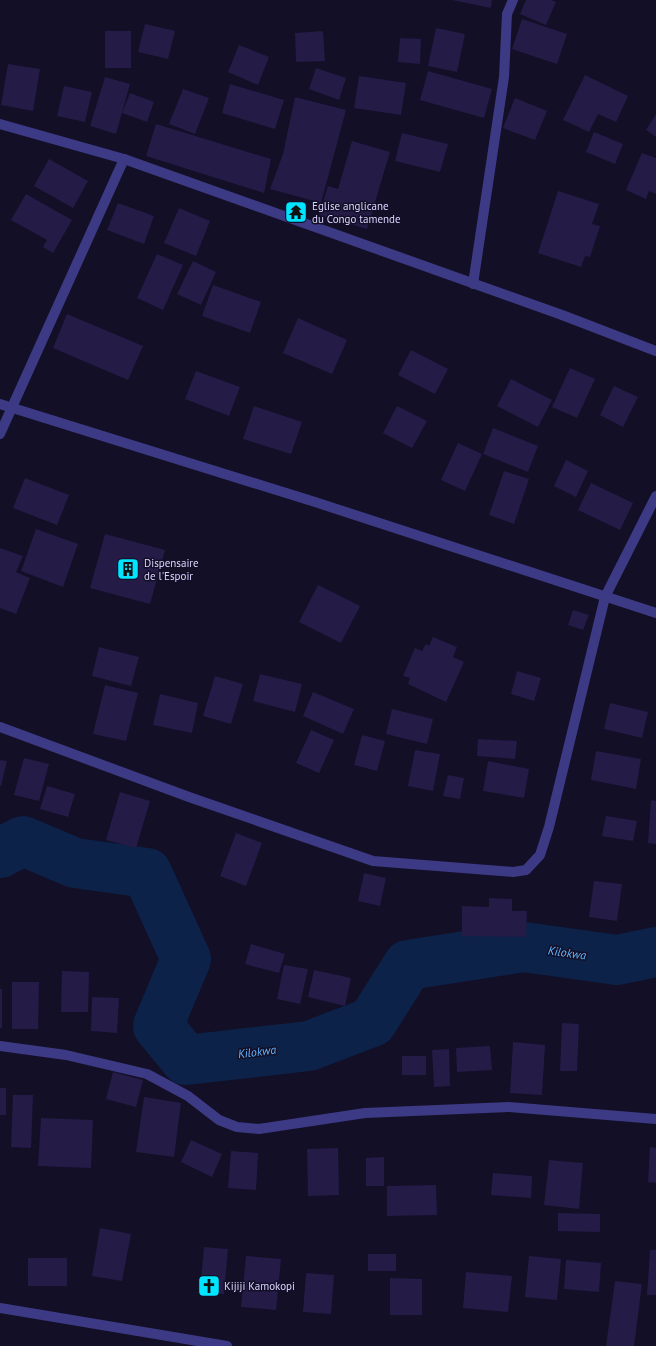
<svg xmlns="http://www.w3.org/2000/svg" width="656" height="1346" viewBox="0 0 656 1346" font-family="'PT Sans',sans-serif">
  <rect width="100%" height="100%" fill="#130f26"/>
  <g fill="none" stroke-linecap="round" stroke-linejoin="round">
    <path stroke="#0c2248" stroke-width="50" d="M0 853 23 841 75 863 147 873 186 959 158 1026 186 1060 309 1046 372 1022 408 965 524 947 617 960 656 952"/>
  </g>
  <g fill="#241b47">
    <path d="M452 0H492L491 8Z"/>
    <path d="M526 0H551L556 2 546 25 520 14Z"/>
    <path d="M522 19 567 34 557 64 512 49Z"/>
    <path d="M145 24 175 31 168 59 138 52Z"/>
    <path d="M436 28 465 34 457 72 428 66Z"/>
    <rect x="105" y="31" width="26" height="37"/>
    <path d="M323 31 325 61 296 62 295 33Z"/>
    <path d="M400 38 421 39 420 64 398 62Z"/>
    <path d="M239 45 269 57 258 85 228 72Z"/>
    <path d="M8 64 40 69 33 111 1 105Z"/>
    <path d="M316 68 346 78 339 100 309 89Z"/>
    <path d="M428 71 492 89 484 118 420 100Z"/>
    <path d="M585 75 628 96 616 122 598 114 589 132 563 120Z"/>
    <path d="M359 76 406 83 401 115 354 108Z"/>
    <path d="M105 77 130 84 116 134 90 126Z"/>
    <path d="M230 84 284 100 275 129 222 113Z"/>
    <path d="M64 86 92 92 85 122 57 116Z"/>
    <path d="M183 89 209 98 195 134 169 124Z"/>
    <path d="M130 93 154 102 147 122 122 113Z"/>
    <path d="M295 97 346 110 321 203 270 189 283 154Z"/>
    <path d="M515 98 547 111 535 140 503 128Z"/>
    <path d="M656 114V137L646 130Z"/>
    <path d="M156 124 271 159 264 193 146 156Z"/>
    <path d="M594 132 623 144 615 164 586 152Z"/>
    <path d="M402 133 448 144 440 172 395 161Z"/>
    <path d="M352 141 390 152 367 229 319 215 328 186 338 189Z"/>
    <path d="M642 153 656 158V194L649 191 646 199 626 190Z"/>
    <path d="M49 159 88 181 73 208 34 186Z"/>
    <path d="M558 191 599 204 592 224 600 226 590 257 585 256 581 267 538 253Z"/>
    <path d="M26 194 72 220 53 253 43 247 47 240 11 220Z"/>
    <path d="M118 203 154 216 144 244 107 230Z"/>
    <path d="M179 208 210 221 196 256 164 243Z"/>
    <path d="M157 254 183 265 163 310 137 298Z"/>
    <path d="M193 261 216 272 201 305 177 294Z"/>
    <path d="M213 285 261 302 250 333 202 316Z"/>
    <path d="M67 314 143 346 128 380 53 348Z"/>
    <path d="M298 318 347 340 332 374 283 353Z"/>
    <path d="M411 350 448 369 435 394 398 375Z"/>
    <path d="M570 368 595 379 577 418 552 407Z"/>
    <path d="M196 371 240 387 229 416 185 399Z"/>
    <path d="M511 379 552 400 538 427 497 406Z"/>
    <path d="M614 386 638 397 623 427 600 415Z"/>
    <path d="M254 406 302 422 291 454 243 439Z"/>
    <path d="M397 406 427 421 412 448 383 433Z"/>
    <path d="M493 428 538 446 528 472 483 454Z"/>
    <path d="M458 443 482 454 465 491 441 480Z"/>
    <path d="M566 460 588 471 576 497 554 486Z"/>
    <path d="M504 471 529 479 514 524 489 515Z"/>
    <path d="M25 478 69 495 57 525 13 508Z"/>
    <path d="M591 483 633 503 620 530 578 510Z"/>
    <path d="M36 529 78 544 63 587 21 571Z"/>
    <path d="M105 534 165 550 150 604 90 588Z"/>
    <path d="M0 548 23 556 16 572 30 578 16 614 0 608Z"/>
    <path d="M318 585 360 606 341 643 299 622Z"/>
    <path d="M573 610 589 615 583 630 568 625Z"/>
    <path d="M433 637 457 647 453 657 464 662 446 702 408 684 410 678 403 676 415 648 422 651 426 644 429 646Z"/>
    <path d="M99 647 139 657 131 686 92 676Z"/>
    <path d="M517 671 541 678 534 701 511 694Z"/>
    <path d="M260 674 302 684 295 712 253 701Z"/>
    <path d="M215 676 243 684 231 724 203 716Z"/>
    <path d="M105 685 138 693 126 741 93 734Z"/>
    <path d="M313 692 354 709 343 734 303 716Z"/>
    <path d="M160 694 198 703 192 733 153 725Z"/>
    <path d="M610 703 648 712 642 738 604 729Z"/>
    <path d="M392 709 433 719 427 744 386 734Z"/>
    <path d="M311 730 334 740 319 773 296 763Z"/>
    <path d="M362 735 385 741 377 771 354 765Z"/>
    <path d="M478 739 517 741 515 759 477 756Z"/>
    <path d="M415 750 440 754 433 791 408 786Z"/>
    <path d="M596 751 641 759 636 789 591 780Z"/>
    <path d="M24 758 49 764 39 801 14 795Z"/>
    <path d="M0 760 7 761 1 786H0Z"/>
    <path d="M488 761 529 769 524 798 483 791Z"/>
    <path d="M448 775 464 778 460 799 443 796Z"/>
    <path d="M47 786 75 794 68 817 40 809Z"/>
    <path d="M120 792 150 801 136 848 106 840Z"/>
    <path d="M651 800 656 801V844L648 843Z"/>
    <path d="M606 816 637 821 633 841 602 836Z"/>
    <path d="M236 833 262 843 246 886 220 876Z"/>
    <path d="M364 873 386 878 380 906 358 901Z"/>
    <path d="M594 881 622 884 617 921 589 917Z"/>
    <path d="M489 898 512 899V911H527L526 937 462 936V906L489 907Z"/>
    <path d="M251 944 285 954 279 973 245 964Z"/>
    <path d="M284 965 308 969 300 1004 277 999Z"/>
    <path d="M314 970 351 978 345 1006 308 997Z"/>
    <path d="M62 971 89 972 88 1012H61Z"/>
    <path d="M12 982H39L38 1029H12Z"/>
    <rect x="0" y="989" width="2" height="39"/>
    <path d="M92 997 119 998 117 1033 91 1031Z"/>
    <path d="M562 1023 579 1024 577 1071H560Z"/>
    <path d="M513 1042 545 1045 542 1095 510 1093Z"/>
    <path d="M490 1046 492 1070 457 1072 456 1048Z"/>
    <path d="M449 1049 450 1086 434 1087 432 1050Z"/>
    <rect x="402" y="1056" width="24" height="19"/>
    <path d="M113 1072 143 1080 136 1107 106 1099Z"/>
    <rect x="0" y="1088" width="6" height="27"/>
    <path d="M13 1095H33L31 1148 11 1147Z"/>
    <path d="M144 1097 181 1103 174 1157 136 1152Z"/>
    <path d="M41 1118 93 1120 91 1168 38 1166Z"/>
    <path d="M191 1140 222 1154 212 1177 181 1162Z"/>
    <path d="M650 1147 656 1148V1183L648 1182Z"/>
    <path d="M338 1148 339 1195 308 1196 307 1149Z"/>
    <path d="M231 1151 258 1153 256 1190 228 1188Z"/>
    <path d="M384 1157V1186H366V1158Z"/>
    <path d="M549 1160 583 1163 579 1209 544 1205Z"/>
    <path d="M493 1173 532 1176 531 1198 491 1195Z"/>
    <path d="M436 1185 437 1215 387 1216V1186Z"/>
    <path d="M558 1213 600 1214V1232L558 1231Z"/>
    <path d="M100 1228 131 1234 122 1281 92 1276Z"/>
    <path d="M204 1247 228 1249 224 1294 200 1292Z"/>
    <path d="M650 1250H656V1295H647Z"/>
    <rect x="368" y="1254" width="28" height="17"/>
    <path d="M246 1256 281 1259 276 1310 241 1307Z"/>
    <path d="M529 1256 561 1259 557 1300 525 1297Z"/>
    <rect x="28" y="1258" width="39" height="28"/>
    <path d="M566 1260 601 1263 599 1292 564 1289Z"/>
    <path d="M466 1272 512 1276 508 1312 463 1308Z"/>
    <path d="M306 1273 334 1275 331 1314 303 1312Z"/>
    <path d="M390 1278 422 1279V1315H390Z"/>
    <path d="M615 1281 642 1284 634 1346H606Z"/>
  </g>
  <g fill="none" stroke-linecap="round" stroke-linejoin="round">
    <g stroke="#3d3a85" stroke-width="10">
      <path d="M0 124 124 159 562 315 656 351"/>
      <path d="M473 284 504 77 507 14 513 0"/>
      <path d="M0 404 315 502 656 613"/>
      <path d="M0 434 124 159"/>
      <path d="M0 727 189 797 373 861 513 872 526 870 540 855 549 827 605 597 656 496"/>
      <path d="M0 1046 66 1055 147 1074 188 1096 219 1120 237 1127 259 1129 365 1113 509 1107 656 1119"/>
      <path d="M0 1308 227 1346"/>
    </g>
  </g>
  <defs>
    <g id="temple-square" transform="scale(1.15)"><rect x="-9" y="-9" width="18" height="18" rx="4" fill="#00e5ff" stroke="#130f26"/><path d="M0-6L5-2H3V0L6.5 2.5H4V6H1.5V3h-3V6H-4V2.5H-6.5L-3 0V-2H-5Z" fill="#111"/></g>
    <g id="building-square" transform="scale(1.15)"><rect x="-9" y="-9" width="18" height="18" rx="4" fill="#00e5ff" stroke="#130f26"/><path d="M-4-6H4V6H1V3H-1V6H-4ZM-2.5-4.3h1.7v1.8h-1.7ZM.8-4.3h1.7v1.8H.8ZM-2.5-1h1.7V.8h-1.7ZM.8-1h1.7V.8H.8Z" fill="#111"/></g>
    <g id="church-square" transform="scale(1.15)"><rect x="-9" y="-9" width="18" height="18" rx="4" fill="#00e5ff" stroke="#130f26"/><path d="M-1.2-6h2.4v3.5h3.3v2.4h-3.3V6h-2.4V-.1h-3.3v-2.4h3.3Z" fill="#111"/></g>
  </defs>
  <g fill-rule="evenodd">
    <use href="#temple-square" x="296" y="212"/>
    <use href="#building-square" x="128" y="569"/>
    <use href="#church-square" x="209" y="1286"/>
  </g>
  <g text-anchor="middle" stroke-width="3" stroke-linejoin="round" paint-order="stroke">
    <g font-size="11" fill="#d9d4ff" stroke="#130f26" text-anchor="start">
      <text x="312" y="210">Eglise anglicane<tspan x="312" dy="13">du Congo tamende</tspan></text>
      <text x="144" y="567">Dispensaire<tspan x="144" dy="13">de l'Espoir</tspan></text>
      <text x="224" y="1290">Kijiji Kamokopi</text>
    </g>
    <g font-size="12" font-style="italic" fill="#62b6ff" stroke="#130f26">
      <text transform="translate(567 953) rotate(8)" y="4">Kilokwa</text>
      <text transform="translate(257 1052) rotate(-7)" y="4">Kilokwa</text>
    </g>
  </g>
</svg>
